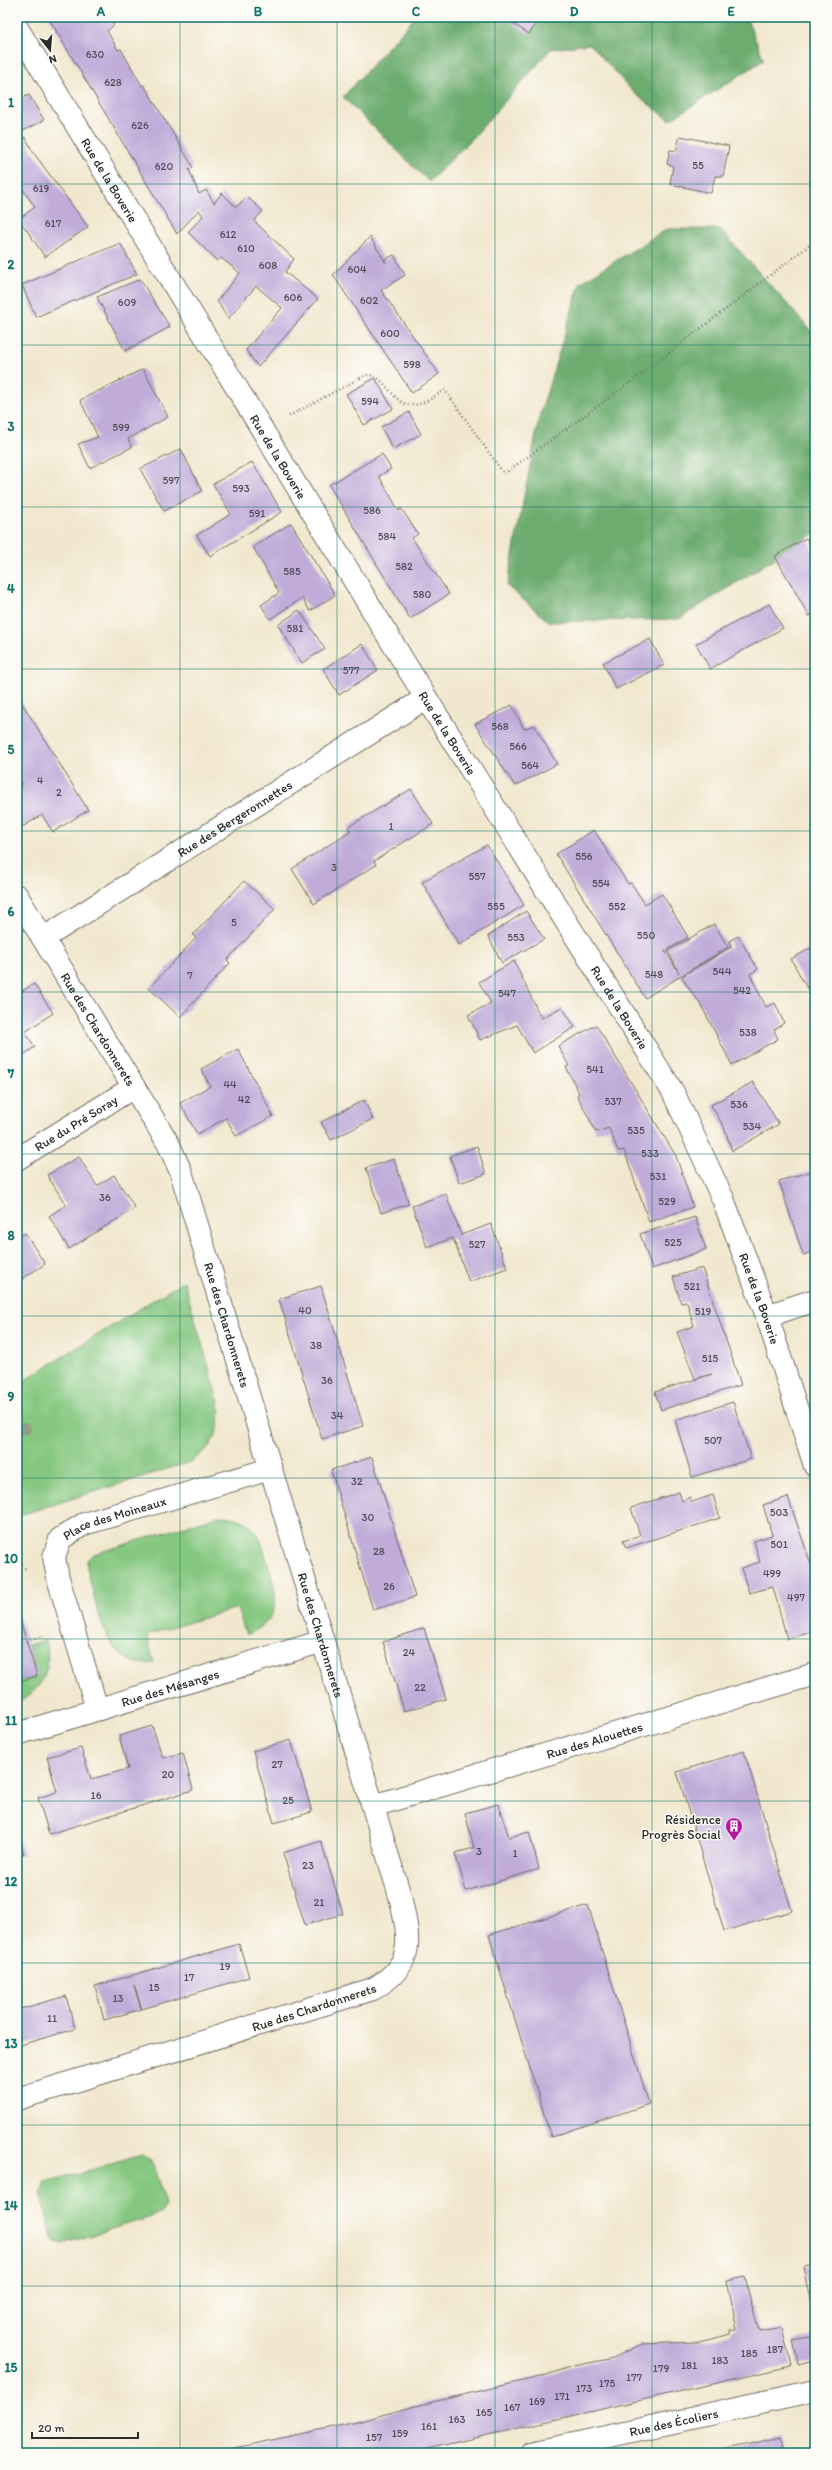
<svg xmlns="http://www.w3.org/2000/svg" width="832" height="2470" viewBox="0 0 832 2470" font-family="Itim,sans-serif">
  <rect width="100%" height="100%" fill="#fdfcf7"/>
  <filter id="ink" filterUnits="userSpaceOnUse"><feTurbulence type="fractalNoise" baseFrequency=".025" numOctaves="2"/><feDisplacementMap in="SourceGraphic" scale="8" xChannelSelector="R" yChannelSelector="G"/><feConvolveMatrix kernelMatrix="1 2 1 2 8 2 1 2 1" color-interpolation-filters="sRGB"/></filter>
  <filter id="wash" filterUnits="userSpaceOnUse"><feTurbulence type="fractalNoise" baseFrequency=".012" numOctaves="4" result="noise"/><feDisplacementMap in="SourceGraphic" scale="16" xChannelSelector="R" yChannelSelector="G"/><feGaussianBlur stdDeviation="0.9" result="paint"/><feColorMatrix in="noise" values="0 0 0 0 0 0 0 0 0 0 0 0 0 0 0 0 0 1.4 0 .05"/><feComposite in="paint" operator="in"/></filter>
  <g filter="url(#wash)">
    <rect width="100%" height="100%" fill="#f1e7ce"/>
    <g fill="#85c780" stroke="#587956">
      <path d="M184 1281 219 1403C222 1430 214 1448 190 1462L17 1516V1385Z"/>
      <path d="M218 1516C229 1516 241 1518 250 1525 260 1533 263 1546 266 1558 277 1591 286 1619 246 1635L237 1608 147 1635 154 1663C103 1671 98 1606 87 1569V1560L94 1554Z"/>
      <path d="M17 1541 24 1566 17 1568Z"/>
      <path d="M46 1640C52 1668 43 1690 17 1703V1682L37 1676 28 1645Z"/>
      <path d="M142 2155 152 2160 165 2205 161 2214 62 2244 53 2239 40 2193 46 2183Z"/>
    </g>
    <g fill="#6cac6e" stroke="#4c6c4c">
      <path d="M415 17H746L764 60 670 120 634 93 590 44 551 49 472 139 429 182 343 97Z"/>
      <path d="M667 229H720L815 335V533L679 619 549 622 507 586 539 418 580 283Z"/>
    </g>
    <g id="blocks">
      <g fill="#c0abd9">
        <path d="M48 17H108L114 25 107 31 118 50 121 49 142 86 144 85 193 167 189 170 199 194 206 190 214 203 222 193 236 207 247 197 263 211 254 221 294 259 285 272 318 299 258 367 246 350 282 308 256 286 228 319 217 301 240 273 221 258 217 261 188 232 203 216 199 210 177 234Z"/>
        <path d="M509 17H541L529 34 507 20Z"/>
        <path d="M29 95 44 120 17 134V100Z"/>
        <path d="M680 136 729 146 723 176H715L711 193 670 184 673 166 667 164 670 150 676 151Z"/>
        <path d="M25 137 33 152 88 227 45 257 19 219 35 207 17 181V141Z"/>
        <path d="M370 237 386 263 384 260 394 255 405 275 381 290 439 374 412 393 333 275Z"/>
        <path d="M120 243 137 274 36 317 22 285Z"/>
        <path d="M140 279 170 327 125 351 97 297Z"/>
        <path d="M143 369 168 417 128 439 132 447 90 468 78 444 98 437 80 400Z"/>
        <path d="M375 378 393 409 364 425 346 394Z"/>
        <path d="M409 412 421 434 393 449 381 427Z"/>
        <path d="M181 449 202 491 164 511 140 469Z"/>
        <path d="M382 454 391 469 379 476 399 511 401 508 418 534 412 538 449 594 410 619 329 485Z"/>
        <path d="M252 462 282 512 210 556 197 535 231 514 213 484Z"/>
        <path d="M291 523 335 595 310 611 302 598 270 619 261 605 279 593 253 547Z"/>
        <path d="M806 538 815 553V613L809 616 775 556Z"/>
        <path d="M769 604 783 628 710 669 696 644Z"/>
        <path d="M299 610 325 649 302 663 278 625Z"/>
        <path d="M650 639 664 665 616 689 603 663Z"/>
        <path d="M362 644 378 670 339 695 323 669Z"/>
        <path d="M17 695 88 810 53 832 42 815 17 830V788L23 784 17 775Z"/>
        <path d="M512 705 524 729 534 725 557 764 515 786 475 724Z"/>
        <path d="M411 789 433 824 374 861 376 865 314 904 292 869 350 831 348 827Z"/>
        <path d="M594 830 628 884 631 883 645 904 662 894 688 937 664 952H666L679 973 668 951 714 924 728 947 645 998 556 854Z"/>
        <path d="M487 845 524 905 459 945 422 882Z"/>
        <path d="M244 881 275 909 227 960 230 963 180 1017 149 988 196 938 193 935Z"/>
        <path d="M526 911 544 939 502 963 488 936Z"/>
        <path d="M738 936 758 969 750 974 766 1007 775 1003 784 1023 774 1030 778 1039 732 1065 701 1005 682 978 685 974 731 947 729 941Z"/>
        <path d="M815 946V986L808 990 791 959Z"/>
        <path d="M514 961 541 1018 562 1007 575 1027 533 1053 517 1025 480 1040 468 1015 491 1003 479 982Z"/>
        <path d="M34 984 53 1013 25 1032 35 1047 17 1059V994Z"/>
        <path d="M596 1025 676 1156 693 1207 649 1222 624 1150 618 1151 609 1128 596 1132 577 1095 579 1093 566 1067 569 1066 558 1046Z"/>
        <path d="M238 1049 273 1116 236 1136 226 1118 197 1134 180 1103 210 1086 201 1069Z"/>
        <path d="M753 1082 779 1124 732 1151 724 1127 711 1105Z"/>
        <path d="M364 1100 373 1119 331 1140 321 1122Z"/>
        <path d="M477 1146 486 1174 459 1183 450 1156Z"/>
        <path d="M79 1157 97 1186 114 1175 135 1208 69 1249 49 1216 66 1205 47 1175Z"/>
        <path d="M394 1159 409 1204 381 1213 366 1168Z"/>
        <path d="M815 1170V1251L803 1255 779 1181Z"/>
        <path d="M446 1194 461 1235 491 1224 507 1268 469 1282 453 1238 427 1247 412 1206Z"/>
        <path d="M695 1217 706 1249 652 1269 640 1234Z"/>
        <path d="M25 1233 45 1264 17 1282V1238Z"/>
        <path d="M702 1268 741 1385 661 1410 655 1392 712 1374 695 1379 677 1332 694 1326 687 1302 681 1303 673 1277Z"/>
        <path d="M321 1286 363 1426 322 1439 279 1299Z"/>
        <path d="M733 1402 751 1459 692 1477 675 1420Z"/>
        <path d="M372 1457 415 1597 373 1610 331 1470Z"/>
        <path d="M679 1492 682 1501 690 1497 692 1502 713 1495 720 1518 626 1548 623 1541 640 1535 631 1508Z"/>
        <path d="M788 1497 815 1576V1631L787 1639 773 1587 749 1593 741 1568 760 1562 754 1541 772 1535 763 1505Z"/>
        <path d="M17 1610 37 1676 17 1682Z"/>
        <path d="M424 1628 446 1699 404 1711 383 1642Z"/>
        <path d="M152 1726 163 1758 183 1753 193 1790 49 1834 38 1798 57 1792 47 1757 81 1748 91 1779 110 1774 128 1769 119 1736Z"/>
        <path d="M291 1740 312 1812 274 1823 253 1751Z"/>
        <path d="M744 1751 792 1911 724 1931 677 1772Z"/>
        <path d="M498 1804 509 1837 529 1832 539 1869 466 1891 455 1853 474 1848 465 1813Z"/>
        <path d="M17 1830 24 1854 17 1855Z"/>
        <path d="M321 1841 343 1914 305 1925 283 1853Z"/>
        <path d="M588 1905 649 2104 551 2137 489 1935Z"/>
        <path d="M239 1944 249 1977 142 2009 134 1985 141 2009 104 2020 95 1986Z"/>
        <path d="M66 1996 75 2029 17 2046V2010Z"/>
        <path d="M815 2265V2314H814L804 2267Z"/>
        <path d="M745 2277 759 2332 782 2328 791 2366 409 2453H219L225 2450 357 2422 407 2408 544 2376 569 2367 613 2358 642 2344 699 2342 731 2334V2330L737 2329 727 2281Z"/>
        <path d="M815 2336V2360L798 2364 793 2340Z"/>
        <path d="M781 2437 784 2453H713V2452Z"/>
      </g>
    </g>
  </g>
  <g filter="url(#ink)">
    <use href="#blocks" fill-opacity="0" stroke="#706d64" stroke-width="1"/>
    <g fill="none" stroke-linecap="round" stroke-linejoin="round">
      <g stroke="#706d64" stroke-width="24">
        <g id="minor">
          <path id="s1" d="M17 896 168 1143 181 1172 400 1896C410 1941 416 1964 373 1989L17 2099"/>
          <path id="s2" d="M44 938 426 698"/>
          <path id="s3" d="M17 1159 134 1087"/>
          <path d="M767 1316 815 1300"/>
          <path id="s4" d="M97 1709 58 1578 54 1557 60 1539 84 1524 270 1469"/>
          <path id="s5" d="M17 1734 323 1641"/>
          <path id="s6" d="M373 1806 815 1674"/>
        </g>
      </g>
      <g stroke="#706d64" stroke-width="24">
        <g id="tertiary">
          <path id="s7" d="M17 28 426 698 673 1092 723 1199 767 1316 815 1466"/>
          <path id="s8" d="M532 2453 815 2391"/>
        </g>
      </g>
      <g stroke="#706d64" stroke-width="2.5" stroke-dasharray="1 3" stroke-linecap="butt">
        <path d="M289 416 366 375C386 373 392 407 414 405 425 404 436 395 445 390L504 474 628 384 815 241"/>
        <path d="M17 1571 26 1568"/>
        <path d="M27 1641 43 1636"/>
      </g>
      <use href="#minor" stroke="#fff" stroke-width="22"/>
      <use href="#tertiary" stroke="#fff" stroke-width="22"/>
    </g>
    <circle fill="#959e85" cx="25" cy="1429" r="6"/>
  </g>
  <path fill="none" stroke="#0f766e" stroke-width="1" stroke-opacity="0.55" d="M180 17V2453M337 17V2453M495 17V2453M652 17V2453M17 184H815M17 345H815M17 507H815M17 669H815M17 831H815M17 992H815M17 1154H815M17 1316H815M17 1478H815M17 1639H815M17 1801H815M17 1963H815M17 2125H815M17 2286H815"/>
  <defs>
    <g id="building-pin" transform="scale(0.9)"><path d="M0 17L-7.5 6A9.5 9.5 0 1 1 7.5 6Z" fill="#b5179e" stroke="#fdfcf7"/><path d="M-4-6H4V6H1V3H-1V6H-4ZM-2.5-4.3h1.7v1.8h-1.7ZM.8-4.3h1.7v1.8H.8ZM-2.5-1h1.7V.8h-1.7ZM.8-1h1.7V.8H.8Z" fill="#fff"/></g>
  </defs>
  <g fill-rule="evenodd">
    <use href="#building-pin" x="734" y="1826"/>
  </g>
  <g text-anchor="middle" stroke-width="3" stroke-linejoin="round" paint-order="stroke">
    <g font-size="11" fill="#504b56">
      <text x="95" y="58">630</text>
      <text x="113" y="86">628</text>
      <text x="140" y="129">626</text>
      <text x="698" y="169">55</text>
      <text x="164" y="170">620</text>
      <text x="41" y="192">619</text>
      <text x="53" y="227">617</text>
      <text x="228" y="238">612</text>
      <text x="246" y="252">610</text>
      <text x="268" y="269">608</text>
      <text x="357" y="273">604</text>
      <text x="293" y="301">606</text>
      <text x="369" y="304">602</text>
      <text x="127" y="306">609</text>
      <text x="390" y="337">600</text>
      <text x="412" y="368">598</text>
      <text x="370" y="405">594</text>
      <text x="121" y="431">599</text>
      <text x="171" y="484">597</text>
      <text x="241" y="492">593</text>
      <text x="372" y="514">586</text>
      <text x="257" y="517">591</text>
      <text x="387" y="540">584</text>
      <text x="404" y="570">582</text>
      <text x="292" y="575">585</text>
      <text x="422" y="598">580</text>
      <text x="295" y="632">581</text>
      <text x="351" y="674">577</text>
      <text x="500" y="730">568</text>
      <text x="518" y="750">566</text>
      <text x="530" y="769">564</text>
      <text x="40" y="784">4</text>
      <text x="59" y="796">2</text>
      <text x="391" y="830">1</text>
      <text x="584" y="860">556</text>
      <text x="334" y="871">3</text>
      <text x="477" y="880">557</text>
      <text x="601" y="887">554</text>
      <text x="496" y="910">555</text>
      <text x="617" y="910">552</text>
      <text x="234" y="926">5</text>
      <text x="646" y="939">550</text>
      <text x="516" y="941">553</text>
      <text x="722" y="975">544</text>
      <text x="654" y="978">548</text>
      <text x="190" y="979">7</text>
      <text x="742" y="994">542</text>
      <text x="507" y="997">547</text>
      <text x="748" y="1036">538</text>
      <text x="595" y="1073">541</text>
      <text x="230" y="1088">44</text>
      <text x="244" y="1103">42</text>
      <text x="613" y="1105">537</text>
      <text x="739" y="1108">536</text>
      <text x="752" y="1130">534</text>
      <text x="636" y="1134">535</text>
      <text x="650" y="1157">533</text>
      <text x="658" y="1180">531</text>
      <text x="105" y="1201">36</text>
      <text x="667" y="1205">529</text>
      <text x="673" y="1246">525</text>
      <text x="477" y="1248">527</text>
      <text x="692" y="1290">521</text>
      <text x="305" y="1314">40</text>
      <text x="703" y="1315">519</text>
      <text x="316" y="1349">38</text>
      <text x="710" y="1362">515</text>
      <text x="327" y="1384">36</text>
      <text x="337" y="1419">34</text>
      <text x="713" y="1444">507</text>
      <text x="357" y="1485">32</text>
      <text x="779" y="1516">503</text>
      <text x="368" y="1521">30</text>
      <text x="779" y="1548">501</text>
      <text x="379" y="1555">28</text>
      <text x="772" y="1577">499</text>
      <text x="389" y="1590">26</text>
      <text x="796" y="1601">497</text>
      <text x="409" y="1656">24</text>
      <text x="420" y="1691">22</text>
      <text x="277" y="1768">27</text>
      <text x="168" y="1778">20</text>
      <text x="96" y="1799">16</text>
      <text x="288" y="1804">25</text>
      <text x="479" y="1855">3</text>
      <text x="515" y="1857">1</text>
      <text x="308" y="1869">23</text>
      <text x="319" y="1906">21</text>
      <text x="225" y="1970">19</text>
      <text x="189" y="1981">17</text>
      <text x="154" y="1991">15</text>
      <text x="118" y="2002">13</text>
      <text x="52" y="2022">11</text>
      <text x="775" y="2353">187</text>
      <text x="749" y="2357">185</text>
      <text x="720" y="2364">183</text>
      <text x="689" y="2369">181</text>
      <text x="661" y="2372">179</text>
      <text x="634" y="2381">177</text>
      <text x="607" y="2387">175</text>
      <text x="584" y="2392">173</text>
      <text x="562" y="2400">171</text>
      <text x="537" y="2405">169</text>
      <text x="512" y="2411">167</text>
      <text x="484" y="2416">165</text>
      <text x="457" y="2423">163</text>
      <text x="429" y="2430">161</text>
      <text x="400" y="2437">159</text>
      <text x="374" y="2441">157</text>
    </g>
    <g font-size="13" fill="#2b2b2b" stroke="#fdfcf7">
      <text dy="5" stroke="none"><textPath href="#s7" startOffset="178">Rue de la Boverie</textPath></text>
      <text dy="5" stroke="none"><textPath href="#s7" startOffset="502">Rue de la Boverie</textPath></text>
      <text dy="5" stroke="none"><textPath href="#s7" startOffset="826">Rue de la Boverie</textPath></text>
      <text dy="5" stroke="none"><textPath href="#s2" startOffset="225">Rue des Bergeronnettes</textPath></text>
      <text dy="5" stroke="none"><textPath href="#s7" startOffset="1150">Rue de la Boverie</textPath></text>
      <text dy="5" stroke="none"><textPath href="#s1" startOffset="156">Rue des Chardonnerets</textPath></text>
      <text dy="5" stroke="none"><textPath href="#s3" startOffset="69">Rue du Pré Soray</textPath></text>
      <text dy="5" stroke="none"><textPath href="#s7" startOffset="1474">Rue de la Boverie</textPath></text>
      <text dy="5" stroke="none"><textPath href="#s1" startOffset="481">Rue des Chardonnerets</textPath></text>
      <text dy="5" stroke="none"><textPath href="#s4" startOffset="236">Place des Moineaux</textPath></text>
      <text dy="5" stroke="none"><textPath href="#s1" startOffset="805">Rue des Chardonnerets</textPath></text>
      <text dy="5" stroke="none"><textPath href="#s5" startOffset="160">Rue des Mésanges</textPath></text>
      <text dy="5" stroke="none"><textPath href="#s6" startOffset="231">Rue des Alouettes</textPath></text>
      <text transform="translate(314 2007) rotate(-18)" y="5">Rue des Chardonnerets</text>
      <text dy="5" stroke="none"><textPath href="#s8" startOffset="145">Rue des Écoliers</textPath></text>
    </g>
    <g font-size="13" fill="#2b2b2b" stroke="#fdfcf7" text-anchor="end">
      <text x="721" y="1824">Résidence<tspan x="721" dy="15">Progrès Social</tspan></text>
    </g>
  </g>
  <rect width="832" height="2470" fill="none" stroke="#fdfcf7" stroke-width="44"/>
  <g transform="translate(50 50) rotate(163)" stroke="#fdfcf7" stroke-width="3" paint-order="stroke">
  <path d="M0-3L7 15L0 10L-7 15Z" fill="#2b2b2b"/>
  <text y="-6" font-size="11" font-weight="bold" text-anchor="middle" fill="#2b2b2b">N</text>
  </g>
  <path d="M32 2432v6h106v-6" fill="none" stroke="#2b2b2b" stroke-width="2"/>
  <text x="38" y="2432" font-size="12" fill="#2b2b2b" stroke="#fdfcf7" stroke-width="3" paint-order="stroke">20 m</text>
  <rect x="22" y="22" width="788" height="2426" fill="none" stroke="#0f766e" stroke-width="1.5"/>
  <g font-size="13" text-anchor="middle" font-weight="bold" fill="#0f766e">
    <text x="101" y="16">A</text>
    <text x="258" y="16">B</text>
    <text x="416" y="16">C</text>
    <text x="574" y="16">D</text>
    <text x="731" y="16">E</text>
    <text x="11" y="107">1</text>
    <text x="11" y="269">2</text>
    <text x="11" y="431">3</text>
    <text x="11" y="593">4</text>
    <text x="11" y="754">5</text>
    <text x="11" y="916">6</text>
    <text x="11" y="1078">7</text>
    <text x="11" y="1240">8</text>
    <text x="11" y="1401">9</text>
    <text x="11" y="1563">10</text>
    <text x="11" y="1725">11</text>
    <text x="11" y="1886">12</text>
    <text x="11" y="2048">13</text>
    <text x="11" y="2210">14</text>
    <text x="11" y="2372">15</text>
  </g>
</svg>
